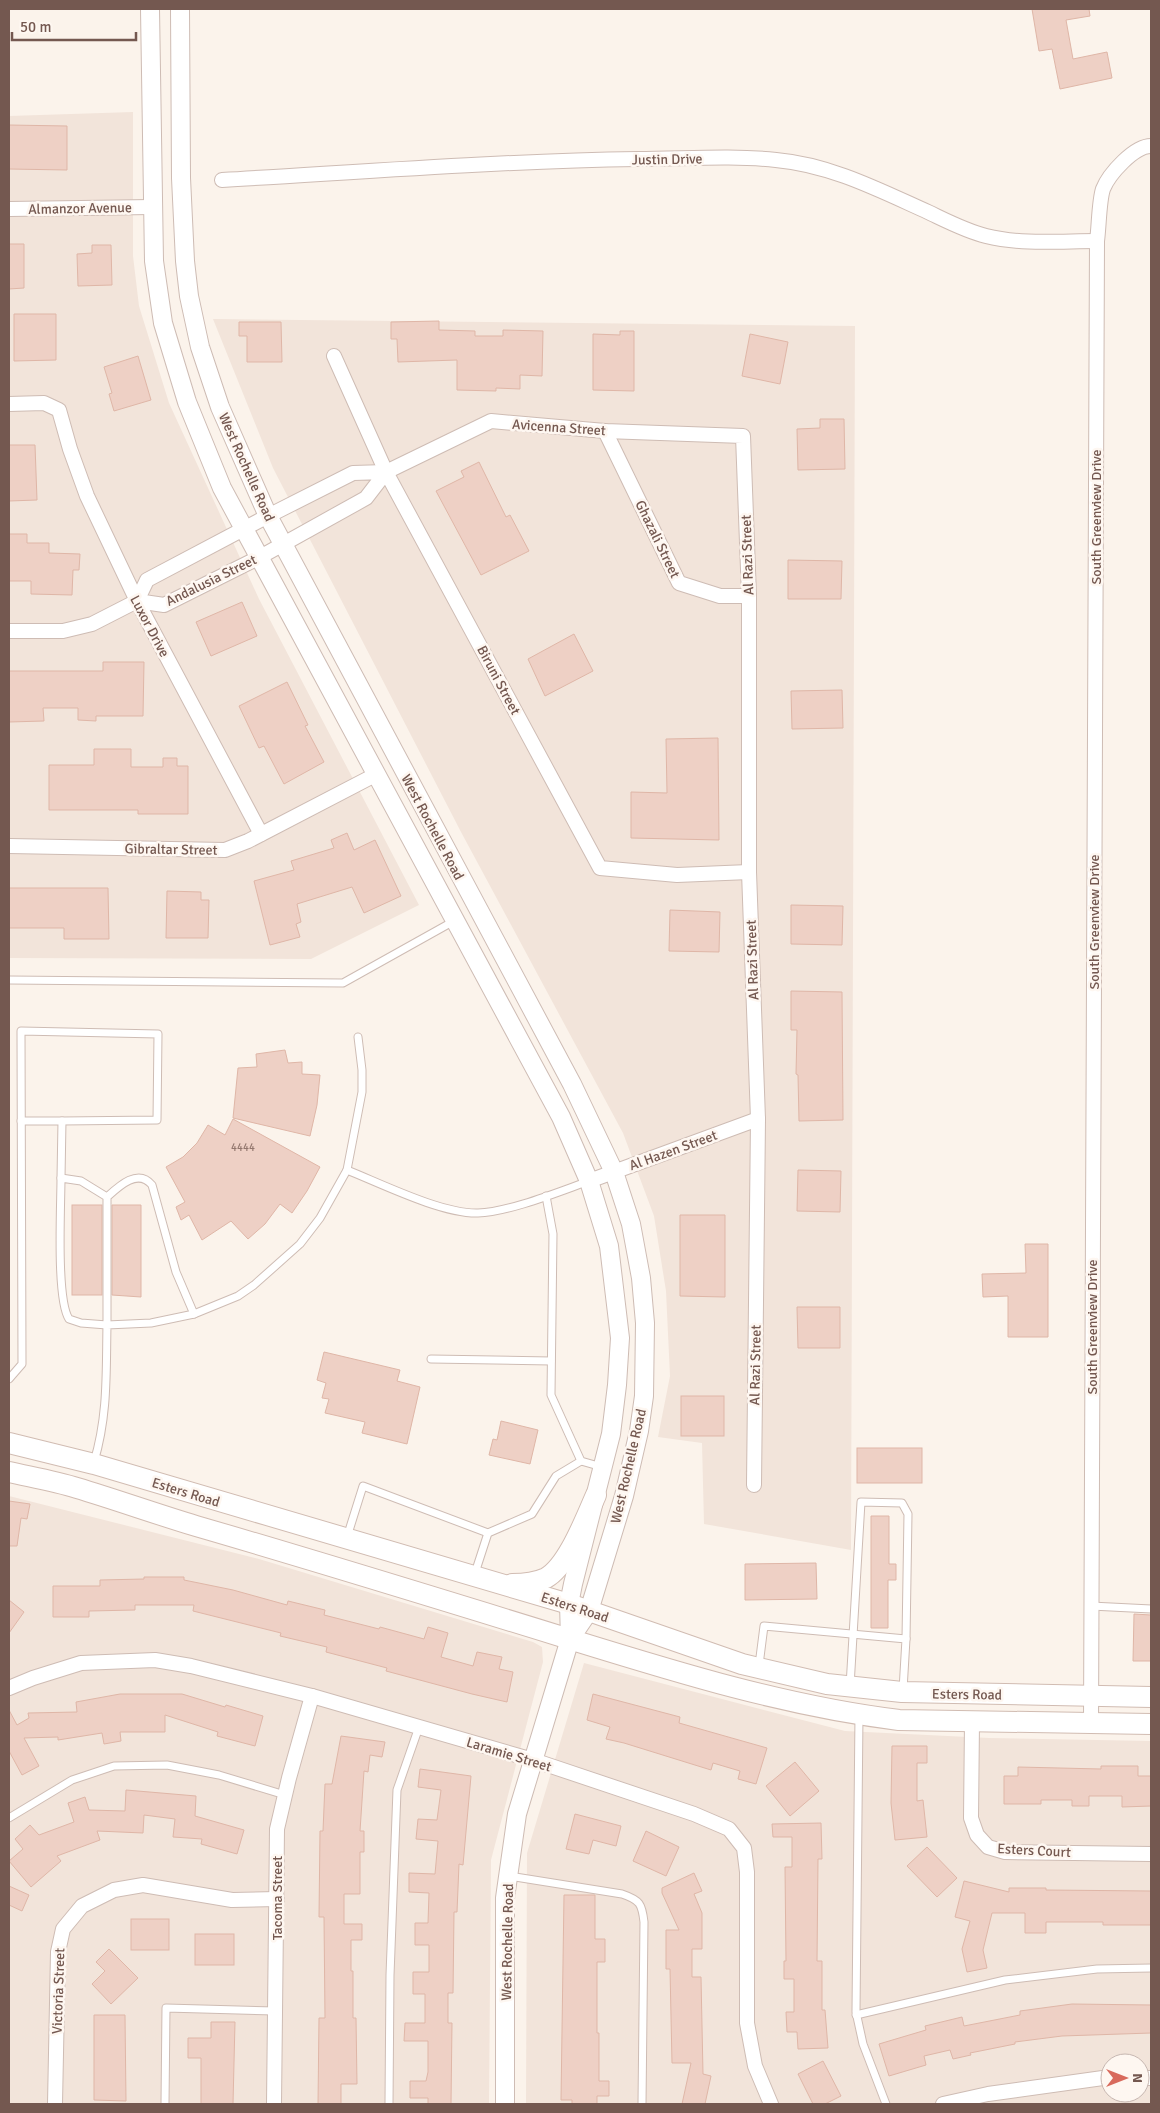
<svg xmlns="http://www.w3.org/2000/svg" width="1160" height="2113" viewBox="0 0 1160 2113" font-family="Signika,sans-serif">
  <rect width="100%" height="100%" fill="#fbf3eb"/>
  <g fill="#f2e4da" fill-rule="evenodd">
    <path d="M133 112V256L139 306 169 403 259 599 419 905 311 959 9 958V116Z"/>
    <path d="M213 319 855 326 851 1550 704 1524 702 1443 658 1437 670 1376 666 1291 654 1216 623 1133 461 832 273 468Z"/>
    <path d="M9 1496 259 1559 533 1642 542 1647 543 1662 491 1860 489 2104H9Z"/>
    <path d="M584 1663 845 1731 989 1738 1151 1741V2104H526L527 1853ZM1110 2063H1140V2093H1110Z"/>
  </g>
  <g fill="#eed0c5" stroke="#dfb6a7">
    <path d="M1032 9H1089L1090 16 1066 20 1073 59 1107 52 1112 78 1060 89 1052 49 1039 51Z"/>
    <path d="M9 125 67 126V170L9 169Z"/>
    <path d="M9 244H24V288L9 289Z"/>
    <path d="M92 245H111L112 285 78 286 77 254 92 253Z"/>
    <path d="M14 314H56V360L14 361Z"/>
    <path d="M439 321V330L475 331V336H503V330L543 331 542 376 520 375V389L496 388V391L457 390V360L398 362 397 339H391V322Z"/>
    <path d="M239 322H281L282 362H247V336H239Z"/>
    <path d="M620 331H634V391L593 390V334L620 335Z"/>
    <path d="M750 334 788 342 780 384 742 376Z"/>
    <path d="M138 356 151 400 114 411 109 394 112 393 104 367Z"/>
    <path d="M820 419H844L845 469 798 470 797 429 820 428Z"/>
    <path d="M9 445H35L37 500 9 501Z"/>
    <path d="M479 462 506 517 510 515 529 551 481 575 436 491 464 477 461 471Z"/>
    <path d="M9 534H27V543H49V553L80 554 79 570H73L72 595 31 594V581H9Z"/>
    <path d="M788 560 842 561 841 599H788Z"/>
    <path d="M242 602 257 636 211 656 196 622Z"/>
    <path d="M574 634 593 671 545 696 528 659Z"/>
    <path d="M103 662H144L143 716H96V721L78 720V708H43L44 721 9 722V671H103Z"/>
    <path d="M287 682 308 725 305 726 324 762 284 784 264 746 259 748 239 706Z"/>
    <path d="M842 690 843 728 792 729 791 691Z"/>
    <path d="M718 738 719 840 631 838V792L667 793 666 739Z"/>
    <path d="M94 749H131V767H163V758H177V766H188V814H138V810H49V765H94Z"/>
    <path d="M347 833 354 850 375 840 401 896 364 913 352 887 297 904 301 922 296 924 300 937 270 945 254 881 294 870 291 861 334 848 331 840Z"/>
    <path d="M9 888H108L109 939H64V928H9Z"/>
    <path d="M167 891 201 892V900H209L208 938H166Z"/>
    <path d="M791 905 843 906 842 945 791 944Z"/>
    <path d="M670 910 720 912 719 952 669 951Z"/>
    <path d="M791 991 842 992 843 1120 799 1121 798 1075 796 1074 797 1030H791Z"/>
    <path d="M285 1050 288 1063 302 1062V1074L320 1075 317 1105 310 1136 233 1118 238 1068 257 1067 256 1054Z"/>
    <path d="M233 1119 320 1167 307 1191 292 1213 280 1204 265 1224 248 1239 231 1221 202 1240 189 1215 181 1220 176 1207 185 1202 166 1167 183 1157 197 1143 208 1125 225 1135Z"/>
    <path d="M798 1170 841 1171 840 1212 797 1211Z"/>
    <rect x="72" y="1205" width="30" height="90"/>
    <path d="M112 1205H141V1297L112 1295Z"/>
    <path d="M680 1215H725V1297L680 1296Z"/>
    <path d="M1025 1244H1048V1337H1008V1296L983 1297 982 1274 1026 1273Z"/>
    <path d="M797 1307H840V1348H798Z"/>
    <path d="M324 1352 400 1370 397 1381 420 1387 407 1444 362 1433 365 1422 325 1413 329 1399 322 1398 326 1383 317 1380Z"/>
    <rect x="681" y="1396" width="43" height="40"/>
    <path d="M501 1421 538 1430 530 1464 489 1455 493 1439 497 1440Z"/>
    <rect x="857" y="1448" width="65" height="35"/>
    <path d="M9 1501 30 1504 27 1519 21 1518 17 1546H9Z"/>
    <path d="M871 1516H889V1564H896V1580H888V1628H871Z"/>
    <path d="M816 1563 817 1599 745 1600V1564Z"/>
    <path d="M144 1577H184V1580L233 1590 287 1605 288 1601 325 1610 324 1615 379 1629 380 1627 424 1639 428 1627 448 1633 441 1657 473 1666 477 1652 502 1657 499 1669 513 1672 507 1702 472 1694 386 1671 387 1668 326 1652 327 1647 280 1636 281 1633 193 1611 194 1605H135V1610L89 1611V1617H53V1586H100V1580L144 1579Z"/>
    <path d="M9 1600 24 1612 9 1633Z"/>
    <path d="M1134 1614 1151 1615V1661H1133Z"/>
    <path d="M120 1694H182L225 1707 226 1705 263 1716 255 1746 217 1736 218 1732 165 1715V1732H120L121 1741 104 1744 102 1733 58 1740V1737L24 1738 39 1766 22 1775 9 1751V1710L17 1725 29 1718 28 1713 77 1712 76 1702Z"/>
    <path d="M593 1694 680 1717 679 1723 767 1748 756 1784 738 1779 740 1771 713 1763 711 1770 624 1743 606 1739 610 1727 587 1720Z"/>
    <path d="M341 1736 385 1742 382 1757 370 1755 368 1772 364 1771 360 1831H364V1852H360V1894H344V1924H362V1940H351V1971H353V2018H356L357 2084H341V2104H318L319 2018H325L324 1917H319L320 1831H323L325 1784H332Z"/>
    <path d="M892 1746H927V1763H917V1801L923 1800 927 1837 895 1840 891 1803Z"/>
    <path d="M795 1762 819 1791 790 1816 766 1786Z"/>
    <path d="M1101 1766H1138V1776H1151V1806L1122 1807V1796H1089V1806H1072V1800H1041V1804H1004V1776H1018V1767L1101 1769Z"/>
    <path d="M420 1769 471 1776 463 1865 459 1864 457 1912H454L453 1993H448V2023H452L451 2104H428V2098H410V2081H426L428 2072V2041H404L405 2023H425V1994H413V1972H429V1945H415V1923H428L429 1893 409 1892V1873L435 1874 438 1841 416 1839 418 1819 437 1820 441 1790 418 1787Z"/>
    <path d="M126 1790 196 1796 195 1816 244 1830 237 1854 201 1844 202 1839 173 1837 175 1819 144 1815 143 1833 97 1831 100 1840 57 1856 61 1861 31 1887 9 1861 23 1849 15 1839 30 1825 39 1835 74 1822 68 1803 85 1797 89 1810 125 1811Z"/>
    <path d="M575 1814 621 1826 616 1846 593 1840 589 1854 566 1849Z"/>
    <path d="M821 1823 822 1859H818L817 1961H822V2010H825L828 2048 798 2049 797 2032H787L786 2012H794V1979H784V1961H786L785 1867H792V1837H773L772 1824Z"/>
    <path d="M646 1831 679 1847 666 1876 633 1861Z"/>
    <path d="M927 1847 957 1878 937 1897 907 1866Z"/>
    <path d="M694 1873 702 1891 694 1894 702 1913V1949H692V1977H701L703 2074 711 2076 705 2104H682L691 2063H672L670 1969H666V1930H679L662 1893V1888Z"/>
    <path d="M964 1881 1009 1892V1888H1046V1890L1151 1891V1925H1103V1922H1046V1933H1025V1913H992L983 1950 987 1968 967 1972 962 1949 970 1921 955 1917Z"/>
    <path d="M9 1886 29 1895 22 1911 9 1905Z"/>
    <path d="M564 1895H595V1939H605V1962H597V2033H599V2081H609V2096H597V2104H572V2100H561Z"/>
    <rect x="131" y="1919" width="38" height="31"/>
    <rect x="195" y="1934" width="39" height="31"/>
    <path d="M109 1949 138 1978 111 2004 92 1984 105 1971 96 1962Z"/>
    <path d="M1072 2004 1151 2005V2033L1062 2036 1015 2042V2044L970 2053 971 2055 953 2059 950 2050 924 2056 926 2065 889 2076 879 2044 926 2030 925 2026 962 2017 964 2026 1020 2015V2011Z"/>
    <path d="M94 2015H125L126 2101 94 2100Z"/>
    <path d="M211 2022H235L233 2104H201V2058H188V2038H211Z"/>
    <path d="M823 2061 841 2096 825 2104H813L798 2074Z"/>
  </g>
  <g fill="none" stroke-linecap="round" stroke-linejoin="round">
    <g stroke="#cebcb4" stroke-width="9">
      <g id="service">
        <path d="M9 980 343 983 454 921"/>
        <path d="M21 1121H62"/>
        <path d="M347 1170C382 1184 442 1214 478 1213 509 1212 558 1192 589 1181"/>
        <path d="M546 1196 553 1234 551 1395 581 1461 602 1467"/>
        <path d="M107 1197 81 1181 61 1178C61 1206 56 1299 69 1319L81 1323 107 1325V1197C119 1186 138 1168 152 1185L176 1272 194 1314"/>
        <path d="M431 1359 551 1361"/>
        <path d="M9 1379 22 1364 21 1031 158 1034 157 1120 62 1121 61 1178"/>
        <path d="M94 1462C108 1415 106 1374 107 1325L151 1323 194 1314 238 1296 254 1285 300 1244 320 1218 347 1170 362 1092V1070L358 1037"/>
        <path d="M347 1537 363 1486 488 1533"/>
        <path d="M475 1573 488 1533 532 1514 556 1476 581 1461"/>
        <path d="M1091 1606 1151 1609"/>
        <path d="M759 1665 764 1626 906 1639 903 1690"/>
        <path d="M850 1686 861 1502 902 1503 908 1514 906 1639"/>
        <path d="M859 1715 856 2012 863 2044 886 2104"/>
        <path d="M9 1818 72 1780 114 1766 167 1765 219 1775 285 1795"/>
        <path d="M509 1876 622 1894C640 1900 642 1904 644 1922L642 2104"/>
        <path d="M856 2015 1005 1980 1097 1969 1151 1968"/>
        <path d="M165 2104 166 2008 275 2011"/>
        <path d="M389 2104 390 1975 397 1790 419 1727"/>
      </g>
    </g>
    <g stroke="#cebcb4" stroke-width="16">
      <g id="minor">
        <path d="M222 180C360 172 499 161 638 159 683 159 731 155 776 160 831 165 879 190 928 212 947 221 966 231 986 236 1022 245 1061 241 1097 241"/>
        <path d="M9 209 152 207"/>
        <path d="M334 356 386 472 600 868 677 875 749 872"/>
        <path d="M9 404 44 403 59 410 70 449 87 496 137 601 261 834"/>
        <path d="M605 431 679 583 720 596H749"/>
        <path d="M386 472 366 498 260 557 164 605 137 601 147 580 268 516 353 473 386 472 491 421 605 431 743 436 749 596V872L758 1119 754 1485"/>
        <path d="M9 631H63L92 624 137 601"/>
        <path d="M9 846 225 850 248 841 375 775"/>
        <path d="M589 1181 758 1119"/>
        <path d="M9 1688 33 1678 81 1663 155 1660 191 1666 312 1696 533 1760 694 1814 729 1829 744 1848 747 1872V2023L755 2066 771 2104"/>
        <path d="M972 1722 971 1818 977 1835 988 1847 1005 1852 1151 1854"/>
        <path d="M1091 1723 1097 241C1099 227 1099 201 1103 189 1109 174 1134 146 1151 146"/>
        <path d="M1140 2078H1151"/>
        <path d="M55 2104 58 1952 63 1929 82 1906 114 1890 143 1885 232 1900 277 1899"/>
        <path d="M274 2104 277 1829 289 1778 312 1696"/>
        <path d="M943 2104 988 2094 1110 2077"/>
      </g>
    </g>
    <g stroke="#cebcb4" stroke-width="20">
      <g id="tertiary">
        <path d="M150 9 154 261 163 323 187 402 222 488 561 1117 589 1181 609 1246 620 1338 617 1385 611 1434 573 1584 569 1604 570 1639"/>
        <path d="M180 9 181 178 185 261 189 296 200 347 220 407 268 516 572 1084 614 1172 631 1224 641 1278 645 1323 644 1396 639 1431 624 1496 589 1611 570 1639 517 1814 505 1898V2104"/>
      </g>
    </g>
    <g stroke="#d1bcb2" stroke-width="22">
      <g id="secondary">
        <path d="M9 1443 94 1464 569 1604 742 1664 827 1684 902 1692 1151 1697"/>
        <path d="M9 1472C31 1477 55 1481 77 1488 117 1500 156 1514 196 1526 320 1562 443 1600 566 1638 676 1672 785 1706 899 1720L1151 1724"/>
        <path d="M512 1584C524 1584 535 1583 546 1578 568 1566 586 1517 596 1495"/>
      </g>
    </g>
    <use href="#service" stroke="#fff" stroke-width="7"/>
    <use href="#minor" stroke="#fff" stroke-width="14"/>
    <use href="#tertiary" stroke="#fff" stroke-width="18"/>
    <use href="#secondary" stroke="#fff" stroke-width="20"/>
  </g>
  <g text-anchor="middle" stroke-width="5" stroke-linejoin="round" paint-order="stroke">
    <g font-size="11" fill="#92766d">
      <text x="243" y="1151">4444</text>
    </g>
    <g font-size="14" fill="#745850" stroke="#fef7f1">
      <text transform="translate(667 159) rotate(-1)" y="5">Justin Drive</text>
      <text transform="translate(80 208) rotate(-1)" y="5">Almanzor Avenue</text>
      <text transform="translate(559 427) rotate(4)" y="5">Avicenna Street</text>
      <text transform="translate(247 467) rotate(66)" y="5">West Rochelle Road</text>
      <text transform="translate(1096 517) rotate(-90)" y="5">South Greenview Drive</text>
      <text transform="translate(658 539) rotate(64)" y="5">Ghazali Street</text>
      <text transform="translate(747 555) rotate(-92)" y="5">Al Razi Street</text>
      <text transform="translate(211 580) rotate(-26)" y="5">Andalusia Street</text>
      <text transform="translate(150 626) rotate(62)" y="5">Luxor Drive</text>
      <text transform="translate(499 680) rotate(62)" y="5">Biruni Street</text>
      <text transform="translate(433 827) rotate(62)" y="5">West Rochelle Road</text>
      <text transform="translate(171 849) rotate(1)" y="5">Gibraltar Street</text>
      <text transform="translate(1094 922) rotate(-90)" y="5">South Greenview Drive</text>
      <text transform="translate(752 960) rotate(-92)" y="5">Al Razi Street</text>
      <text transform="translate(673 1150) rotate(-20)" y="5">Al Hazen Street</text>
      <text transform="translate(1092 1327) rotate(-90)" y="5">South Greenview Drive</text>
      <text transform="translate(755 1365) rotate(-89)" y="5">Al Razi Street</text>
      <text transform="translate(628 1466) rotate(-77)" y="5">West Rochelle Road</text>
      <text transform="translate(186 1492) rotate(17)" y="5">Esters Road</text>
      <text transform="translate(575 1607) rotate(18)" y="5">Esters Road</text>
      <text transform="translate(967 1694) rotate(1)" y="5">Esters Road</text>
      <text transform="translate(509 1754) rotate(17)" y="5">Laramie Street</text>
      <text transform="translate(1034 1850) rotate(3)" y="5">Esters Court</text>
      <text transform="translate(277 1898) rotate(-90)" y="5">Tacoma Street</text>
      <text transform="translate(507 1942) rotate(-89)" y="5">West Rochelle Road</text>
      <text transform="translate(58 1991) rotate(-88)" y="5">Victoria Street</text>
    </g>
  </g>
  <rect width="1160" height="2113" fill="none" stroke="#745850" stroke-width="20"/>
  <g transform="translate(1125 2078) rotate(90)"><circle r="24" fill="#fef7f1" stroke="#c7b7b1"/>
  <path d="M0-4L9 19L0 12L-9 19Z" fill="#d86a5c"/>
  <text y="-8" font-size="14" font-weight="bold" text-anchor="middle" fill="#745850">N</text>
  </g>
  <path d="M12 32v8h124v-8" fill="none" stroke="#745850" stroke-width="2.5"/>
  <text x="20" y="32" font-size="15" fill="#745850" stroke="#fef7f1" stroke-width="4" paint-order="stroke">50 m</text>
</svg>
